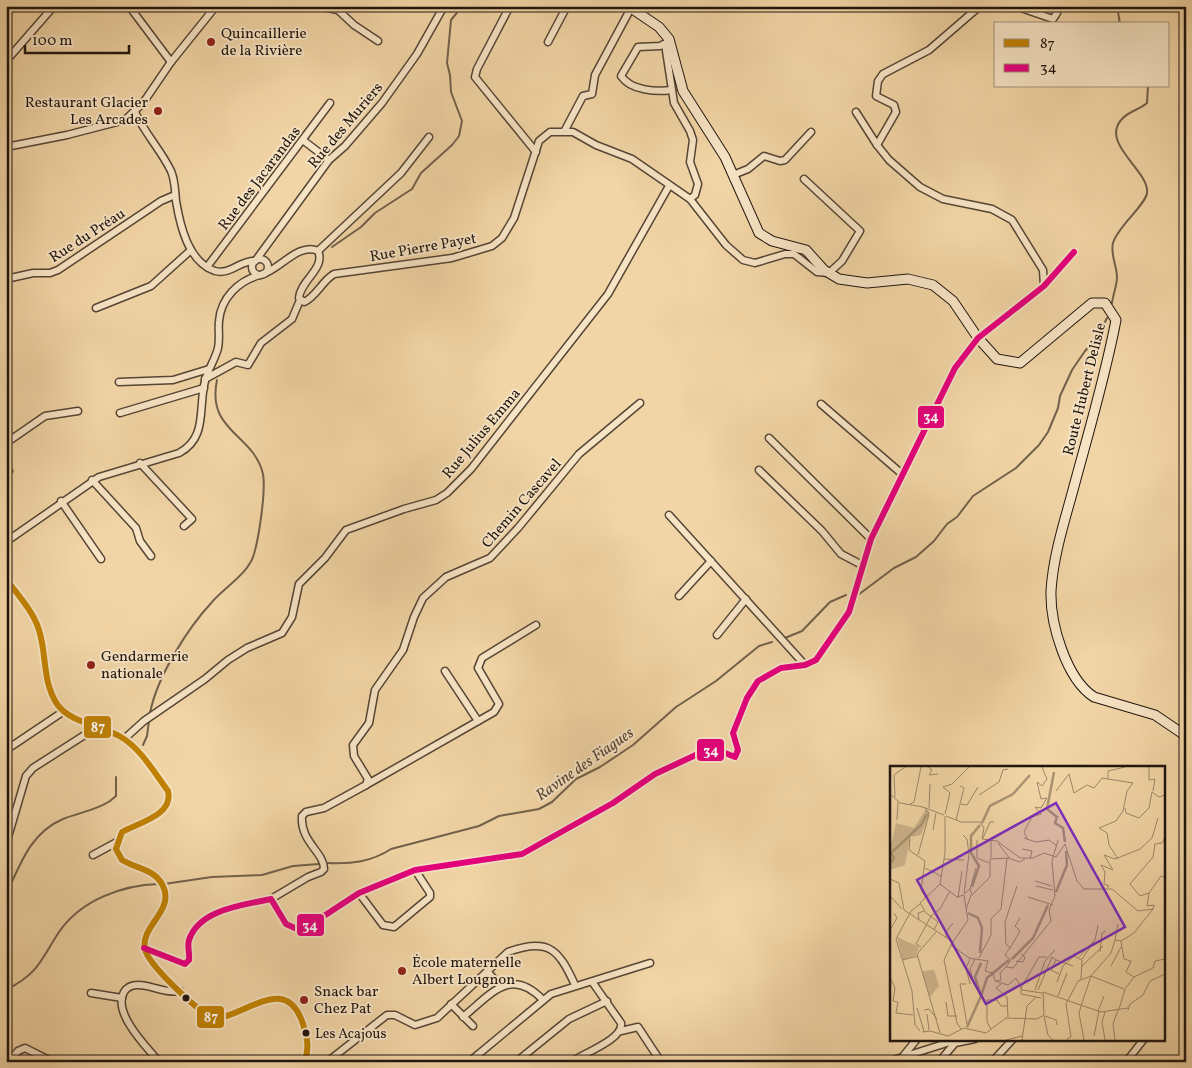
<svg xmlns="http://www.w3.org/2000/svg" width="1192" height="1068" viewBox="0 0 1192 1068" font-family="Vollkorn,serif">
  <rect width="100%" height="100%" fill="#f2d5a6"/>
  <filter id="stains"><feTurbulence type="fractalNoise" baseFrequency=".004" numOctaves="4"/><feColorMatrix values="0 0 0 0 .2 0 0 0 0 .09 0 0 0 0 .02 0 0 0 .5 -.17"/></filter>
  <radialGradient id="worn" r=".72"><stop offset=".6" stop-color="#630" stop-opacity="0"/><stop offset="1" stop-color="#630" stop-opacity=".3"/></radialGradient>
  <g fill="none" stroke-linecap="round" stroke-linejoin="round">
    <g stroke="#72614b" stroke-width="2">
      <path d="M1117 6 1120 24"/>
      <path d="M332 247 361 227 375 213 412 189 421 173 452 145 459 136 462 121 451 92 450 75 447 63 451 20 460 9V6"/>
      <path d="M1112 303C1113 294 1117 286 1117 277 1117 266 1110 254 1113 243 1118 226 1145 206 1147 193 1150 171 1099 143 1122 119 1129 111 1139 110 1147 103L1148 86"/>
      <path d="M858 595 894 568 916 557 934 541 947 524 957 517 973 496 1016 468 1039 445 1048 432 1058 408 1060 396 1072 370 1085 351 1097 338 1107 318"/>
      <path d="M785 638 802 631 830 602 846 595"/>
      <path d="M150 713C157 677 187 629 212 602 225 587 249 573 254 554 259 537 266 491 263 474 254 434 206 432 217 380"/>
      <path d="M143 745 147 736 149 721"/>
      <path d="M328 863C352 864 371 862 391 849L479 826 499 816 539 809 552 802 576 779 600 767 633 745 676 707 716 681 759 646 772 642"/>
      <path d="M164 884 212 877 262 875 293 866 319 864"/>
      <path d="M6 895C20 865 30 833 63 819 78 813 97 810 110 801L116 796V777"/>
      <path d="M6 990C39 973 40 961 59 932 81 900 122 885 159 884"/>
    </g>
    <g stroke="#544535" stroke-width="9">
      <g id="minor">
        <path d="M129 6 171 62"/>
        <path d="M317 6 338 10 354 25 378 41"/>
        <path d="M510 6 477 69 475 77 536 152"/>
        <path d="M1015 6 1053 19 1057 13 1054 6"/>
        <path d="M548 42 567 6"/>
        <path d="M666 43 660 46 638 47 621 76C631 91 657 92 672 90"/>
        <path d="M665 44 674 103 690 131 693 140 690 162 698 184 695 195 690 199"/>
        <path d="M6 61 54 6"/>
        <path d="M135 112C145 134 161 150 171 171 175 180 175 191 176 201 180 225 188 262 215 271 231 275 240 260 255 261"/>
        <path d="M856 112 877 145 889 160 920 187 943 199 992 209 1012 220 1043 270 1044 286"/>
        <path d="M565 130 583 96 592 94 595 75 631 8"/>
        <path d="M304 141 329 160"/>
        <path d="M877 145 896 112 894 105 876 96 878 81 883 74 929 50 980 6"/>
        <path d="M6 147 67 135 125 120 143 103 171 62 216 6"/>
        <path d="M733 175 748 169 764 156 780 161 785 160 811 132"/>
        <path d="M318 251 401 173 429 137"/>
        <circle cx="260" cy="267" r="8"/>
        <path d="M256 260 329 160 345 146 382 103 417 54 444 6"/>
        <path d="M207 267 330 103"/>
        <path d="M263 274C280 269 299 242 318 251 326 268 300 281 299 298L304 302C316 297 322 281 334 274L452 258 492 246 502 238 514 218 539 141 550 132H573L596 145 632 159 690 199 726 245 743 260 755 263 785 254H794L817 272 829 273 842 261 860 231 804 179"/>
        <path d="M6 279 33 273H50L58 270 161 201 175 195"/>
        <path d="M96 308 151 286 191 250"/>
        <path d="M205 379 236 362 248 365 261 343 292 319 300 300"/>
        <path d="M119 382 173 380 209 369"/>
        <path d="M821 404 902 474"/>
        <path d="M120 413 204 388"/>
        <path d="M769 438 871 539"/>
        <path d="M6 443 45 416 78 411"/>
        <path d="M140 463 192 519 184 526"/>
        <path d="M6 466 9 471 6 473"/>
        <path d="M759 470 822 531 841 554 862 565"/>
        <path d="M92 480 136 528 140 541 151 556"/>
        <path d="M61 501 101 559"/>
        <path d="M669 515 805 665"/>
        <path d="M7 541 99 477 179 453C208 438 198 407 205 381 208 369 215 360 218 348 220 339 218 330 219 321 221 298 238 281 260 275"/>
        <path d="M6 579C18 595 33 611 39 630 47 655 42 681 57 704 70 723 102 726 121 737 141 749 154 772 168 791 174 815 138 823 122 832L116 849 122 860C137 869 155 869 163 886 175 911 140 926 145 949 148 965 199 1012 214 1019 246 1016 286 972 303 1024 307 1036 310 1049 304 1062"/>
        <path d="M679 596 711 561"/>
        <path d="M717 635 746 599"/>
        <path d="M445 671 478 721"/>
        <path d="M124 739 144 721 205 679 228 660 247 648 282 633 292 617 299 584 325 558 346 530 404 509 436 500 447 493 471 469 608 294 669 186"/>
        <path d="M6 750 64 711"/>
        <path d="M366 785 494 712 499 704 478 668 482 658 536 625"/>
        <path d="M6 844 26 776 33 768 97 727"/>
        <path d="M93 855 117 842"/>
        <path d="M359 893 383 925 394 927 430 897V893L415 870"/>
        <path d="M271 899 308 877 321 872 324 869C324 852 300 842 302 816L306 812 324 808 366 785 368 779 354 756 353 745 369 723 375 690 403 650 414 617 423 598 446 577 490 558 518 528 579 454 640 403"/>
        <path d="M144 948 185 964 189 960C190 953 187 947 189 940 199 909 244 905 271 899L286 924 297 929 307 927 359 893 415 870 522 854 613 803 655 774 700 753 715 749 735 757 738 750 733 733 747 698 758 681 781 668 805 665 816 660 849 612 871 539 955 368 978 338 1044 286 1074 252"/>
        <path d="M487 971 500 986"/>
        <path d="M91 993 122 998"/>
        <path d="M451 1004 473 1026"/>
        <path d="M463 1017C491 994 511 966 543 1000"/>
        <path d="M621 1031 638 1027 661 1062"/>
        <path d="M950 1042 955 1043 975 1039"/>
        <path d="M904 1055 917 1039"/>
        <path d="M9 1062 18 1051 25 1048 53 1062"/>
        <path d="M159 1062C147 1047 112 1013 124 992 127 987 133 985 138 985 152 985 166 994 180 991"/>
        <path d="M327 1062 387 1015H395L415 1025 437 1018 508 952C549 937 559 950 575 985"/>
        <path d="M469 1062 551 994 650 963"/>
        <path d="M516 1062 569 1019 607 1001"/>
        <path d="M571 1062C584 1053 624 1039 621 1023L593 983"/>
        <path d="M887 1062 950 1042 952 1039"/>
        <path d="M939 1062 955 1043"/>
        <path d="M992 1062 1013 1039"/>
        <path d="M1126 1062 1144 1039"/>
      </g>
    </g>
    <g stroke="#1f150f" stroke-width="11">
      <path id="secondary" d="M628 6 659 27 669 39 683 91 725 157 759 233 772 241 806 250 824 270 839 279 867 283 908 279 933 285 953 301 978 338 997 359 1020 363 1092 303H1105L1116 320C1105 378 1088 434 1073 490 1064 523 1053 557 1051 591 1050 623 1066 679 1094 697L1155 715 1186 736"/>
    </g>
    <use href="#minor" stroke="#f7e4c5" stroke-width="6"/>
    <use href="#secondary" stroke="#f7e4c5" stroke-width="9"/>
    <g stroke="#f7e4c5" stroke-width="10">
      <path id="bus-1" d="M6 579C18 595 33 611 39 630 47 655 42 681 57 704 70 723 102 726 121 737 141 749 154 772 168 791 174 815 138 823 122 832L116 849 122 860C137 869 155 869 163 886 175 911 140 926 145 949 148 965 199 1012 214 1019 246 1016 286 972 303 1024 307 1036 310 1049 304 1062"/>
    </g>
    <g stroke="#f7e4c5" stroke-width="10">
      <path id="bus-2" d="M144 948 185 964 189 960C190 953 187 947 189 940 199 909 244 905 271 899L286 924 297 929 307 927 359 893 415 870 522 854 613 803 655 774 700 753 715 749 735 757 738 750 733 733 747 698 758 681 781 668 805 665 816 660 849 612 871 539 955 368 978 338 1044 286 1074 252"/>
    </g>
    <use href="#bus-1" stroke="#c18204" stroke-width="6"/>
    <use href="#bus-2" stroke="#e5007d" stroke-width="6"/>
  </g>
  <g fill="#8f2418" stroke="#f7e4c5" stroke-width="2">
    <circle cx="211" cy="42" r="5"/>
    <circle cx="158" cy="111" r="5"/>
    <circle cx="91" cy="665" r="5"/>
    <circle cx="402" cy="971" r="5"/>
    <circle cx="304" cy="1000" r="5"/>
  </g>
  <g fill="#1f150f" stroke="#f7e4c5" stroke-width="2">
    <circle cx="186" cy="998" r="4.5"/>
    <circle cx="306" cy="1033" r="4.5"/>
  </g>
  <g text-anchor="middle" stroke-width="4" stroke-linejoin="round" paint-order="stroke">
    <g font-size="14" fill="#1f150f" stroke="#f7e4c5" text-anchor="start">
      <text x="315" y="1038">Les Acajous</text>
    </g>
    <g font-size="15" fill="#1f150f" stroke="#f7e4c5" text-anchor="start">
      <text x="221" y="38">Quincaillerie<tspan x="221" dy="17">de la Rivière</tspan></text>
      <text x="148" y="107" text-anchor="end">Restaurant Glacier<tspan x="148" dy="17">Les Arcades</tspan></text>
      <text x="101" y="661">Gendarmerie<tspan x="101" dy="17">nationale</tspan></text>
      <text x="412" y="967">École maternelle<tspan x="412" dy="17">Albert Lougnon</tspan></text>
      <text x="314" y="996">Snack bar<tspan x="314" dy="17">Chez Pat</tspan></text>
    </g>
    <g font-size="15" fill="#1f150f" stroke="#f7e4c5">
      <text transform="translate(345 125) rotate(-50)" y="5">Rue des Muriers</text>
      <text transform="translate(259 178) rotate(-53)" y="5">Rue des Jacarandas</text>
      <text transform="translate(87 235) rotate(-33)" y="5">Rue du Préau</text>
      <text transform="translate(423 247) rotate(-10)" y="5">Rue Pierre Payet</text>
      <text transform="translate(1084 389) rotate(-76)" y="5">Route Hubert Delisle</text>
      <text transform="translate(481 433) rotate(-50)" y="5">Rue Julius Emma</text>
      <text transform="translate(521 503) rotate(-49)" y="5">Chemin Cascavel</text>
    </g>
    <g font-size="16" font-style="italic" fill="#574837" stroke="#f7e4c5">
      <text transform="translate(584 763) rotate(-35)" y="6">Ravine des Fiagues</text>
    </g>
  </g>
  <g transform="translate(890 766)">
    <rect width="275" height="275" fill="#f2d5a6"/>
    <path d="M36 43 40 46 31 69 20 71 15 99 0 104V83L6 57 24 62Z" fill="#ceb48c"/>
    <path d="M7 171 29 181 26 189 13 194Z" fill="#ceb48c"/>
    <path d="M44 204 49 220 40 231 32 205Z" fill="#ceb48c"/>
    <path fill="none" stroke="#aa9473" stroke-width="2.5" d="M164 6 157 43 167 51 165 57 173 62 175 76M92 57 100 40 123 28 140 9M0 98 4 92 1 87 31 59 37 48M82 121 89 100 81 87V70L90 59M166 126 177 99 176 85M78 147 88 152 92 162 90 187M122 193 143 172 158 139M91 230 97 212 119 194M77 261 91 230 85 211 91 197"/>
    <path fill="none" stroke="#9e886a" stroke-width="1" d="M38 1 42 4 39 9 48 8M259 1V14L265 13 263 25M218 12V5L235 1M147 16 152 20 157 13 152 1M166 25 179 8 184 27 197 19 204 22 212 12 243 17 237 25 233 45 226 55 209 62 217 67 219 79 228 93M0 28 10 37 33 41 54 49M89 29 109 16 113 4 118 3M5 31 4 9 15 1M20 38 24 36 31 1M71 38 77 39 88 21M39 42 40 18M235 42 236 47 249 52 259 42 262 26 269 31 275 29M55 48 60 27 53 21 62 18 79 1M56 50 71 56H90L94 62 92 73 107 75 130 92H143L154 87 166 91 175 78 187 115 194 123H222L248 145 263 143M7 54 8 36M66 54 74 22 70 20M43 64 46 47M73 69 77 73 79 88 74 128M20 72 19 84 35 95 31 124 36 132M93 72 100 56H104M134 72 146 76 159 74 167 80M87 74V92L99 97M101 74V92M138 74 134 66 142 51 151 48 145 41 151 42 157 32 151 33 147 16M108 77 120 93M132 83 142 85 140 93M28 89 39 48 34 41M54 93 74 94M35 102 51 110M0 113 9 117 14 144 63 176 61 179 79 192 98 195 95 205 103 207 105 215 118 219 126 212 132 224 152 227M145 115 162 120M50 118 67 131 74 129M146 120 163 124M217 122 219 120 214 118 215 106 211 99 223 104 214 89 225 93 250 83 262 72 268 52M80 123 86 102M75 127 80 123 82 129 100 111V93L118 92 130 96 135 93M259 127 250 130 240 118 263 91 265 78 272 77 275 71M0 130 12 143M138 131 163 139M68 132 72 105M263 143 264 139 257 140 259 127 271 110 275 111M76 144 81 129M35 146 48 156 44 164M29 154 28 147 35 145 30 137 50 118 55 87V50M0 164 7 152 4 147M46 166 27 188 50 267M56 172V166L63 157M225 174 228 158M63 176 78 154 74 129M61 179 54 194 67 257 71 263M31 181 26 178 41 150 50 143 60 125M120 182 130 165 125 160 130 152M210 186 212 167 216 165M162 191 166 194 161 204 169 208M189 191 205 174 208 159M89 192 101 169V153L111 143 117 92M192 193 205 174M12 194 28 190M166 194 183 200M126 195 133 196 135 191 131 188M221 200 231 181M116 201 121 194 115 189 120 182 116 178 115 156 127 120M191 201 213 180M201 210 234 223M0 211 5 222 3 235 8 236 6 247 23 249M244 211 263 202 265 195 275 193M106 215 111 214 110 207 116 201 123 202 161 155 159 144 165 130 162 95 168 74M167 216 173 200 184 190 192 194 191 213M84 217 80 203 85 193M76 218H70L77 258M80 218 76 202 80 193M111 218 106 222 117 231 118 251M145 224 155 195 165 184M148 224 162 191M168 230 177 207M151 232 131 228V222L149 191H157M56 236 58 250H67M192 237 201 210 221 187 225 174 231 175M192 237 189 247 194 274M27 242 34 265M229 243 235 223 244 211 236 206 241 195 234 193 231 175 244 167 263 143M34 244 39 243 47 253M238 244 240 238 253 229 260 215 275 208M208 245 214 230M215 246 212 256 215 274M37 248 39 264M154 250 158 269 163 274M155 250 166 254 167 259M101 263 97 256V234H107L111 240H117M30 265 25 259 22 225 6 173 21 145 30 138M32 266 40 265 58 270 74 262 96 267 116 252 147 253 154 249 153 226 211 246 238 242M204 270 209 245M177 273 181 271 176 238 188 215 201 210M116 274 132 270M132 274 137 240 146 231M225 274 223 258 228 244"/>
    <path fill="#7b2cbf" fill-opacity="0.15" stroke="#7b2cbf" stroke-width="2.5" d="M166 37 235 161 96 238 27 114Z"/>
    <rect width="275" height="275" fill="none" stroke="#1f150f" stroke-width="2.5"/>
  </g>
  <g stroke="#f7e4c5" stroke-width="2">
    <rect x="917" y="405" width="28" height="24" rx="5" fill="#e5007d"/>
    <rect x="83" y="715" width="29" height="24" rx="5" fill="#c18204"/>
    <rect x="696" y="738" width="29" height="24" rx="5" fill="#e5007d"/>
    <rect x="296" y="913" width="29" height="24" rx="5" fill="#e5007d"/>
    <rect x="196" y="1005" width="29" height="24" rx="5" fill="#c18204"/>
  </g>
  <g font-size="14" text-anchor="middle" font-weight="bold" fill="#fff">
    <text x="931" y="421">34</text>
    <text x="98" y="732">87</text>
    <text x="711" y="755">34</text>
    <text x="310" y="930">34</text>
    <text x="211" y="1022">87</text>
  </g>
  <rect width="1192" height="1068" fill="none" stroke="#f2d5a6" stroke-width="25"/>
  <rect x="8" y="8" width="1177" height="1053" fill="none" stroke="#1f150f" stroke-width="2.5"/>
  <rect x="12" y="12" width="1167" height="1043" fill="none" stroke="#1f150f"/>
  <rect x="994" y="22" width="175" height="65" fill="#f7e4c5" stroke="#a1917c"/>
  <rect x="1004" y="39" width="25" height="8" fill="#c18204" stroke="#a1917c"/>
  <text x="1040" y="48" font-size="15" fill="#1f150f">87</text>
  <rect x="1004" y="64" width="25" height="8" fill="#e5007d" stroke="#a1917c"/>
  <text x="1040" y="72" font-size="15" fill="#1f150f">34</text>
  <path d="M25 45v8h104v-8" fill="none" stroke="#1f150f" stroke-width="2.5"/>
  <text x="32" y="45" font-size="15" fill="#1f150f" stroke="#f7e4c5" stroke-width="4" paint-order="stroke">100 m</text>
  <rect width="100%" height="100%" filter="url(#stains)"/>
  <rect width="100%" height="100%" fill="url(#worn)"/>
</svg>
